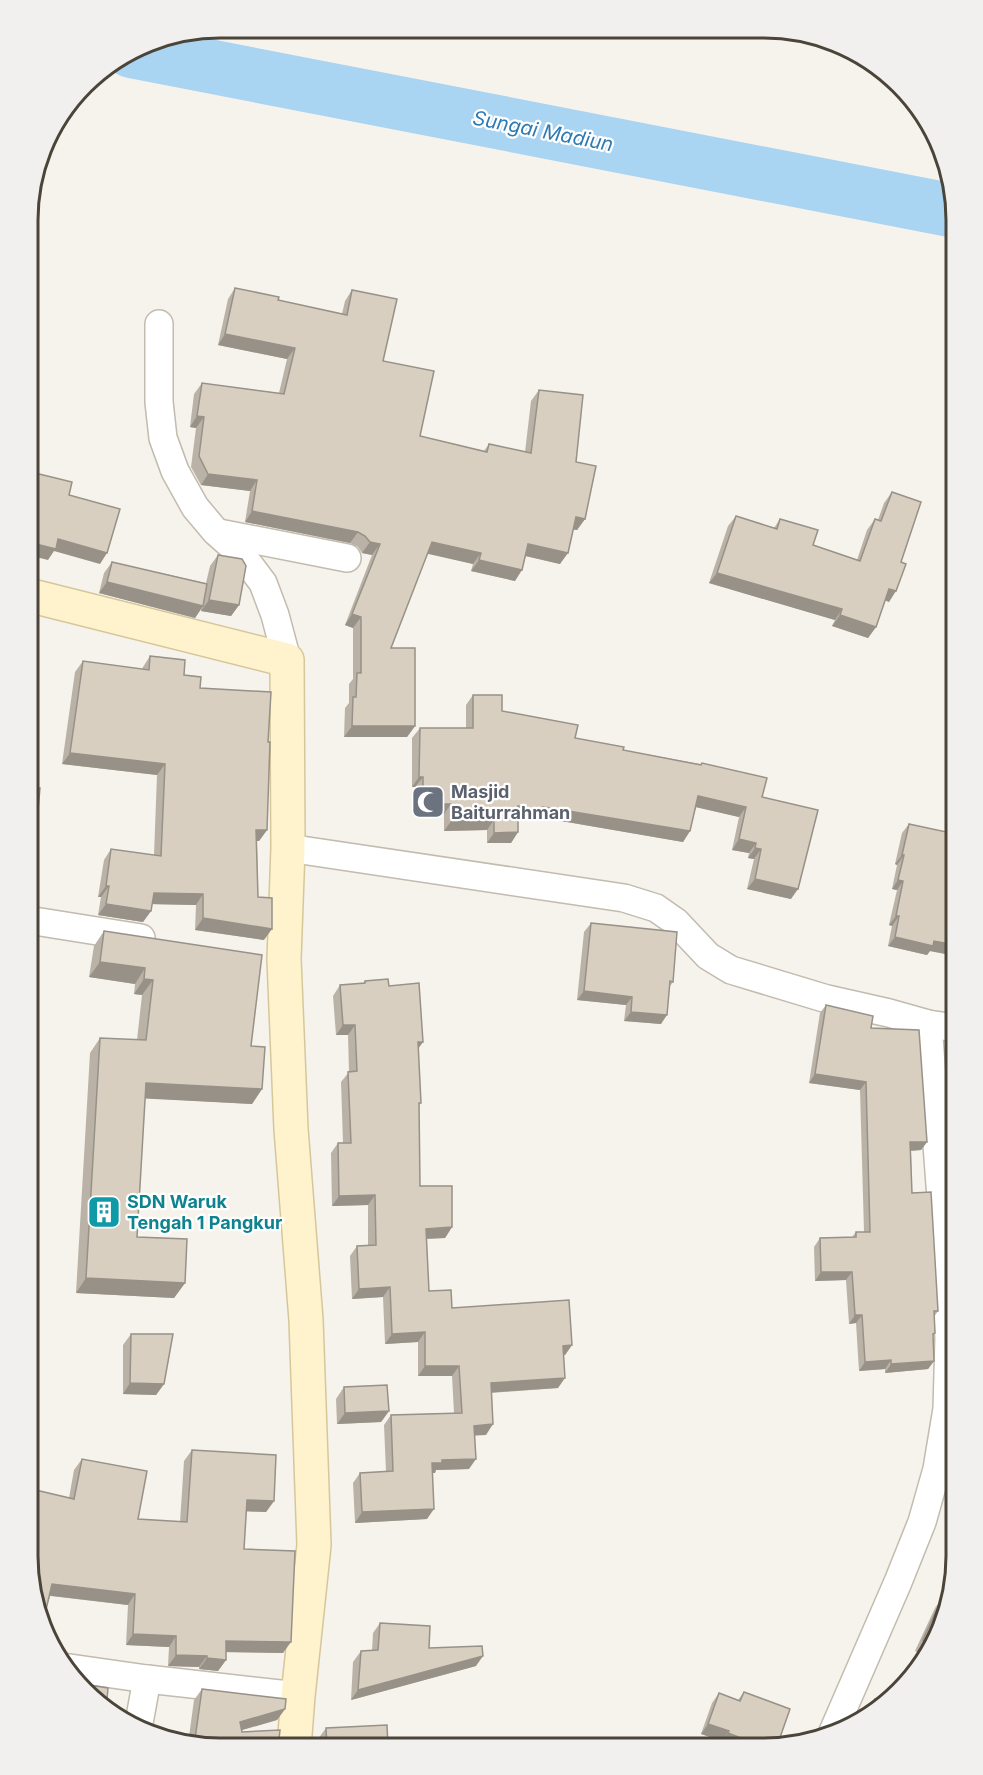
<svg xmlns="http://www.w3.org/2000/svg" width="983" height="1775" viewBox="0 0 983 1775" font-family="Inter,sans-serif">
  <rect width="100%" height="100%" fill="#f6f3ec"/>
  <g fill="none" stroke-linecap="round" stroke-linejoin="round">
    <path stroke="#a9d4f2" stroke-width="54" d="M131 51 955 211"/>
    <g stroke="#c2bbae" stroke-width="30">
      <g id="street">
        <path d="M159 324V402L163 438 175 471 195 507 216 532 242 555 263 583 275 615 287 660"/>
        <path d="M219 533 347 558"/>
        <path d="M288 848 624 898 656 908 676 922 708 956 731 970 827 999 889 1013 928 1024 956 1028"/>
        <path d="M28 920 141 938"/>
        <path d="M63 1667 147 1679 298 1696"/>
        <path d="M139 1723 147 1679"/>
        <path d="M832 1734 898 1582 922 1522 937 1469 947 1409 949 1338 945 1252 928 1024"/>
      </g>
    </g>
    <g stroke="#d6c79b" stroke-width="36">
      <path id="secondary" d="M28 595 287 660 288 848 284 959 291 1129 306 1320 314 1545 298 1696 294 1747"/>
    </g>
    <use href="#street" stroke="#fff" stroke-width="27"/>
    <use href="#secondary" stroke="#fff3cd" stroke-width="33"/>
  </g>
  <g fill="#bab2a6">
    <path d="M235 288 278 300 342 314 345 301 352 290 383 361 420 436 484 451 489 444 525 452 531 401 539 390 576 462 585 519 577 530H573L560 564 526 556 515 581 471 571 473 564 428 553 391 648 415 726 407 737H344L345 708 349 703V684L353 679V628L345 625 372 555 362 553 358 547 350 543 245 522 250 491 201 485 191 467 196 428 190 427 194 394 202 383 279 393 287 359 218 345 228 299Z"/>
    <path d="M892 492 901 562 889 602 885 600 876 627 868 638 832 626 835 620 709 583 728 526 736 516 774 528 780 519 813 545 857 560 867 530 875 519 878 520 884 503Z"/>
    <path d="M218 555 239 605 231 616 201 611V609L195 618 99 593 104 573 112 562 206 583 210 566Z"/>
    <path d="M150 656 184 675 268 742 267 830 259 841H257L258 897 264 940 195 930 196 905 152 904 151 911 143 922 98 915 101 897H98L104 860 111 849 154 855 157 775 62 764 75 672 83 661 142 669 143 667Z"/>
    <path d="M473 695 502 711 575 738 623 750 700 764 702 763 762 797 791 899 747 889 754 859 748 858 749 853 732 850 739 817 696 807 690 831 683 842 538 817 535 821 518 818V832L511 843H487V830L444 831V814H415V787H412V738L420 728H466V705Z"/>
    <path d="M909 824 956 834V956L930 951 927 955 888 946 892 926 889 925 897 890 892 889 897 865 895 864 902 833Z"/>
    <path d="M591 923 673 982 670 986 661 1024 624 1021 626 1005 577 1000 584 932Z"/>
    <path d="M104 931 251 1046 262 1089 252 1104 145 1098 137 1237 185 1283 174 1298 76 1293 90 1053 100 1038 137 1040 142 995 134 994 135 984 89 977 94 946Z"/>
    <path d="M365 981 389 986 418 1050 421 1103 419 1105 420 1186 452 1227 445 1238 426 1239 429 1291 452 1308 572 1345 565 1355H564L558 1388 491 1393 486 1435H475L469 1469 436 1470 435 1473H432L427 1519 355 1523 353 1483 360 1473 386 1472 384 1425 391 1415 454 1413 452 1376H418V1342L385 1344 383 1297 352 1299 350 1256 357 1246 368 1245V1205L332 1206 331 1153 338 1143H343L341 1082 349 1072 348 1035H336L333 996 340 985 363 983Z"/>
    <path d="M826 1005 871 1028 927 1142 921 1150 911 1151 912 1193 938 1311 934 1317 935 1333 933 1337 934 1361 928 1369 885 1373V1369L859 1371 856 1323 849 1324 846 1280 815 1281 814 1247 820 1238 852 1237 856 1232H864L860 1090 809 1083 820 1013Z"/>
    <path d="M952 1033H956V1093H949L945 1042Z"/>
    <path d="M131 1334 164 1384 156 1395 123 1394V1345Z"/>
    <path d="M344 1387 389 1411 381 1422 337 1424 336 1399Z"/>
    <path d="M192 1450 274 1501 266 1512 246 1511 244 1549 283 1653 226 1652V1660L218 1671 199 1669V1667L168 1666 169 1647 126 1645 128 1605 50 1596 44 1618 40 1624 37 1618 69 1498 74 1470 82 1459 138 1519 180 1522 184 1461Z"/>
    <path d="M942 1598 946 1618 926 1656 915 1651 935 1608Z"/>
    <path d="M380 1623 429 1648 476 1666 351 1700 353 1662 361 1651H372L373 1633Z"/>
    <path d="M202 1689 285 1709 277 1720 241 1730 242 1732 194 1746 188 1744 194 1700Z"/>
    <path d="M744 1692 777 1746 721 1743 722 1741 701 1734 712 1703 719 1693 738 1700Z"/>
    <path d="M875 1699 881 1709 864 1717 868 1710Z"/>
    <path d="M326 1728 388 1747H318V1739Z"/>
  </g>
  <g fill="#979187">
    <path d="M225 334 295 348 287 359 218 345Z"/>
    <path d="M197 416 204 417 196 428 190 427Z"/>
    <path d="M208 474 257 480 250 491 201 485Z"/>
    <path d="M252 511 358 532 350 543 245 522Z"/>
    <path d="M576 517 585 519 577 530 568 528Z"/>
    <path d="M58 539 107 553 100 564 54 551 48 560 28 555V542Z"/>
    <path d="M370 542 380 544 372 555 362 553Z"/>
    <path d="M432 542 481 553 473 564 424 553Z"/>
    <path d="M528 544 568 553 560 564 521 555Z"/>
    <path d="M479 560 522 570 515 581 471 571Z"/>
    <path d="M717 573 842 609 835 620 709 583Z"/>
    <path d="M107 582 203 606 195 618 99 593Z"/>
    <path d="M889 589 896 591 889 602 882 599Z"/>
    <path d="M209 600 239 605 231 616 201 611Z"/>
    <path d="M352 614 361 617 353 628 345 625Z"/>
    <path d="M840 615 876 627 868 638 832 626Z"/>
    <path d="M352 726H415L407 737H344Z"/>
    <path d="M70 753 165 764 157 775 62 764Z"/>
    <path d="M419 777H423L415 787H412Z"/>
    <path d="M698 796 746 807 739 817 691 806Z"/>
    <path d="M423 804H451L444 814H415Z"/>
    <path d="M518 806 543 807 690 831 683 842 538 817 535 821 511 817Z"/>
    <path d="M452 820H494L487 830 444 831Z"/>
    <path d="M256 830H267L259 841H249Z"/>
    <path d="M518 832 511 843H487L494 833Z"/>
    <path d="M739 839 756 843 749 853 732 850Z"/>
    <path d="M755 848 761 849 754 859 748 858Z"/>
    <path d="M28 853 34 854 28 862Z"/>
    <path d="M902 855H904L897 865 895 864Z"/>
    <path d="M755 879 798 889 791 899 747 889Z"/>
    <path d="M898 880 903 881 897 890 892 889Z"/>
    <path d="M106 886H109L101 897H98Z"/>
    <path d="M154 893 203 894 196 905 146 904Z"/>
    <path d="M106 904 151 911 143 922 98 915Z"/>
    <path d="M896 916H899L892 926 889 925Z"/>
    <path d="M203 918 272 929 264 940 195 930Z"/>
    <path d="M895 937 934 941 956 945V956L930 951 927 955 888 946Z"/>
    <path d="M100 962 145 968 135 984 89 977Z"/>
    <path d="M144 979 153 980 142 995 134 994Z"/>
    <path d="M584 991 632 997 626 1005 577 1000Z"/>
    <path d="M631 1012 667 1015 661 1024 624 1021Z"/>
    <path d="M343 1025H355L348 1035H336Z"/>
    <path d="M418 1042H423L416 1052Z"/>
    <path d="M815 1074 866 1082 860 1090 809 1083Z"/>
    <path d="M146 1083 262 1089 252 1104 135 1098Z"/>
    <path d="M956 1083V1093H949Z"/>
    <path d="M910 1142H927L921 1150 905 1151Z"/>
    <path d="M375 1195 368 1205 332 1206 339 1196Z"/>
    <path d="M452 1227 445 1238 418 1239 426 1229Z"/>
    <path d="M821 1272H852L846 1280 815 1281Z"/>
    <path d="M86 1278 185 1283 174 1298 76 1293Z"/>
    <path d="M390 1287 383 1297 352 1299 359 1289Z"/>
    <path d="M855 1315H862L856 1323 849 1324Z"/>
    <path d="M425 1332 418 1342 385 1344 392 1334Z"/>
    <path d="M572 1345 565 1355 556 1356 563 1346Z"/>
    <path d="M891 1360 885 1369 859 1371 865 1362Z"/>
    <path d="M934 1361 928 1369 885 1373 891 1364Z"/>
    <path d="M425 1366H459L452 1376H418Z"/>
    <path d="M565 1378 558 1388 483 1393 491 1383Z"/>
    <path d="M130 1383 164 1384 156 1395 123 1394Z"/>
    <path d="M389 1411 381 1422 337 1424 345 1413Z"/>
    <path d="M493 1424 486 1435 467 1436 474 1426Z"/>
    <path d="M476 1459 469 1469 436 1470 435 1473H425L432 1463 442 1460Z"/>
    <path d="M247 1500 274 1501 266 1512 239 1511Z"/>
    <path d="M434 1509 427 1519 355 1523 362 1512Z"/>
    <path d="M52 1584 135 1594 128 1605 45 1595Z"/>
    <path d="M37 1616 44 1618 40 1624 37 1618Z"/>
    <path d="M133 1634 176 1636 169 1647 126 1645Z"/>
    <path d="M226 1641 291 1642 283 1653 218 1652Z"/>
    <path d="M176 1655 207 1656 199 1667 168 1666Z"/>
    <path d="M483 1656 476 1666 351 1700 358 1690Z"/>
    <path d="M207 1658 226 1660 218 1671 199 1669Z"/>
    <path d="M285 1709 277 1720 232 1733 240 1722Z"/>
    <path d="M708 1724 729 1731 722 1741 701 1734Z"/>
    <path d="M728 1733 767 1748H734L721 1743Z"/>
  </g>
  <g fill="#d8cfc1" stroke="#979187" stroke-width="1.5">
    <path d="M235 288 279 297 278 300 347 315 352 290 397 299 383 361 434 371 420 436 487 452 489 444 531 453 539 390 583 395 576 462 596 466 585 519 576 517 568 553 528 544 522 570 479 560 481 553 432 542 391 648H415V726H352L353 697H356L357 673H361V617L352 614 380 544 370 542 365 536 358 532 252 511 257 480 208 474 199 456 204 417 197 416 202 383 284 394 295 348 225 334Z"/>
    <path d="M31 472 72 482 69 495 120 509 107 553 58 539 56 549 28 542V485Z"/>
    <path d="M892 492 921 502 901 562 906 564 896 591 889 589 876 627 840 615 842 609 717 573 736 516 777 529 780 519 818 530 813 545 860 561 875 519 881 521Z"/>
    <path d="M218 555 242 559 246 566 239 605 209 600Z"/>
    <path d="M112 562 207 584 203 606 107 582Z"/>
    <path d="M150 656 185 660 184 675 201 677 200 688 271 692 268 742H270L267 830H256L258 897 272 898V929L203 918V894L154 893 151 911 106 904 109 886H106L111 849 161 856 165 764 70 753 83 661 149 670Z"/>
    <path d="M473 695H502V711L578 725 575 738 624 747 623 750 701 765 702 763 767 778 762 797 818 810 798 889 755 879 761 849 755 848 756 843 739 839 746 807 698 796 690 831 543 807V811L518 806V832L494 833V820H452L451 804H423V777H419L420 728H473Z"/>
    <path d="M28 787 40 788 34 854 28 853Z"/>
    <path d="M909 824 956 834V945L934 941 933 946 895 937 899 916H896L903 881 898 880 904 855H902Z"/>
    <path d="M591 923 677 932 673 982 670 981 667 1015 631 1012 632 997 584 991Z"/>
    <path d="M104 931 262 955 251 1046 265 1047 262 1089 146 1083 137 1237 187 1239 185 1283 86 1278 100 1038 146 1040 153 980 144 979 145 968 100 962Z"/>
    <path d="M28 953 30 954 28 967Z"/>
    <path d="M388 979 389 986 419 983 423 1042H418L421 1103H419L420 1186H452V1227L426 1229 429 1291 451 1290 452 1308 569 1300 572 1345 563 1346 565 1378 491 1383 493 1424 474 1426 476 1459 442 1460V1463H432L434 1509 362 1512 360 1473 393 1471 391 1415 462 1413 459 1366H425V1332L392 1334 390 1287 359 1289 357 1246 376 1245 375 1195 339 1196 338 1143H351L348 1072 357 1071 355 1025H343L340 985 365 983V981Z"/>
    <path d="M826 1005 873 1016 871 1028 919 1030 927 1142H910L912 1193 931 1192 938 1311H934L935 1333 933 1334 934 1361 891 1364V1360L865 1362 862 1315H855L852 1272H821L820 1238 856 1237V1232H870L866 1082 815 1074Z"/>
    <path d="M952 1033H956V1083Z"/>
    <path d="M131 1334H173L164 1384 130 1383Z"/>
    <path d="M387 1385 389 1411 345 1413 344 1387Z"/>
    <path d="M192 1450 276 1455 274 1501 247 1500 244 1549 295 1551 291 1642 226 1641V1660L207 1658V1656L176 1655V1636L133 1634 135 1594 52 1584 44 1618 37 1616 27 1556V1488L74 1499 82 1459 147 1471 138 1519 187 1522Z"/>
    <path d="M942 1598 949 1601 946 1618 932 1644 923 1640Z"/>
    <path d="M380 1623 430 1626 429 1648 482 1646 483 1656 358 1690 361 1651 378 1650Z"/>
    <path d="M77 1683 108 1688 106 1710 102 1708Z"/>
    <path d="M202 1689 286 1699 285 1709 240 1722 242 1732 280 1730 278 1747 194 1746Z"/>
    <path d="M744 1692 790 1709 777 1746 767 1748 728 1733 729 1731 708 1724 719 1693 740 1701Z"/>
    <path d="M875 1699 886 1703 881 1709 868 1715Z"/>
    <path d="M387 1725 388 1747H327L326 1728Z"/>
  </g>
  <defs>
    <g id="mosque-square" transform="scale(1.725)"><rect x="-9" y="-9" width="18" height="18" rx="4" fill="#6b7280" stroke="#fff"/><path d="M3.5-4.9A6 6 0 1 0 3.5 4.9A5 5 0 1 1 3.5-4.9Z" fill="#fff"/></g>
    <g id="building-square" transform="scale(1.725)"><rect x="-9" y="-9" width="18" height="18" rx="4" fill="#0f9aa8" stroke="#fff"/><path d="M-4-6H4V6H1V3H-1V6H-4ZM-2.5-4.3h1.7v1.8h-1.7ZM.8-4.3h1.7v1.8H.8ZM-2.5-1h1.7V.8h-1.7ZM.8-1h1.7V.8H.8Z" fill="#fff"/></g>
  </defs>
  <g fill-rule="evenodd">
    <use href="#mosque-square" x="428" y="802"/>
    <use href="#building-square" x="104" y="1212"/>
  </g>
  <g text-anchor="middle" stroke-width="4.5" stroke-linejoin="round" paint-order="stroke">
    <g font-size="18" font-weight="bold" fill="#5b616d" stroke="#fff" text-anchor="start">
      <text x="451" y="798">Masjid<tspan x="451" dy="21">Baiturrahman</tspan></text>
    </g>
    <g font-size="18" font-weight="bold" fill="#0d838f" stroke="#fff" text-anchor="start">
      <text x="127" y="1208">SDN Waruk<tspan x="127" dy="21">Tengah 1 Pangkur</tspan></text>
    </g>
    <g font-size="20" font-style="italic" fill="#2e7ab2" stroke="#fff">
      <text transform="translate(543 131) rotate(11)" y="7">Sungai Madiun</text>
    </g>
  </g>
  <path d="M0 0H983V1775H0ZM220 38H764A182 182 0 0 1 946 220V1556A182 182 0 0 1 764 1738H220A182 182 0 0 1 38 1556V220A182 182 0 0 1 220 38Z" fill="#f1f0ef" fill-rule="evenodd"/>
  <path fill="none" stroke="#4b4439" stroke-width="3" d="M220 38H764A182 182 0 0 1 946 220V1556A182 182 0 0 1 764 1738H220A182 182 0 0 1 38 1556V220A182 182 0 0 1 220 38Z"/>
</svg>
